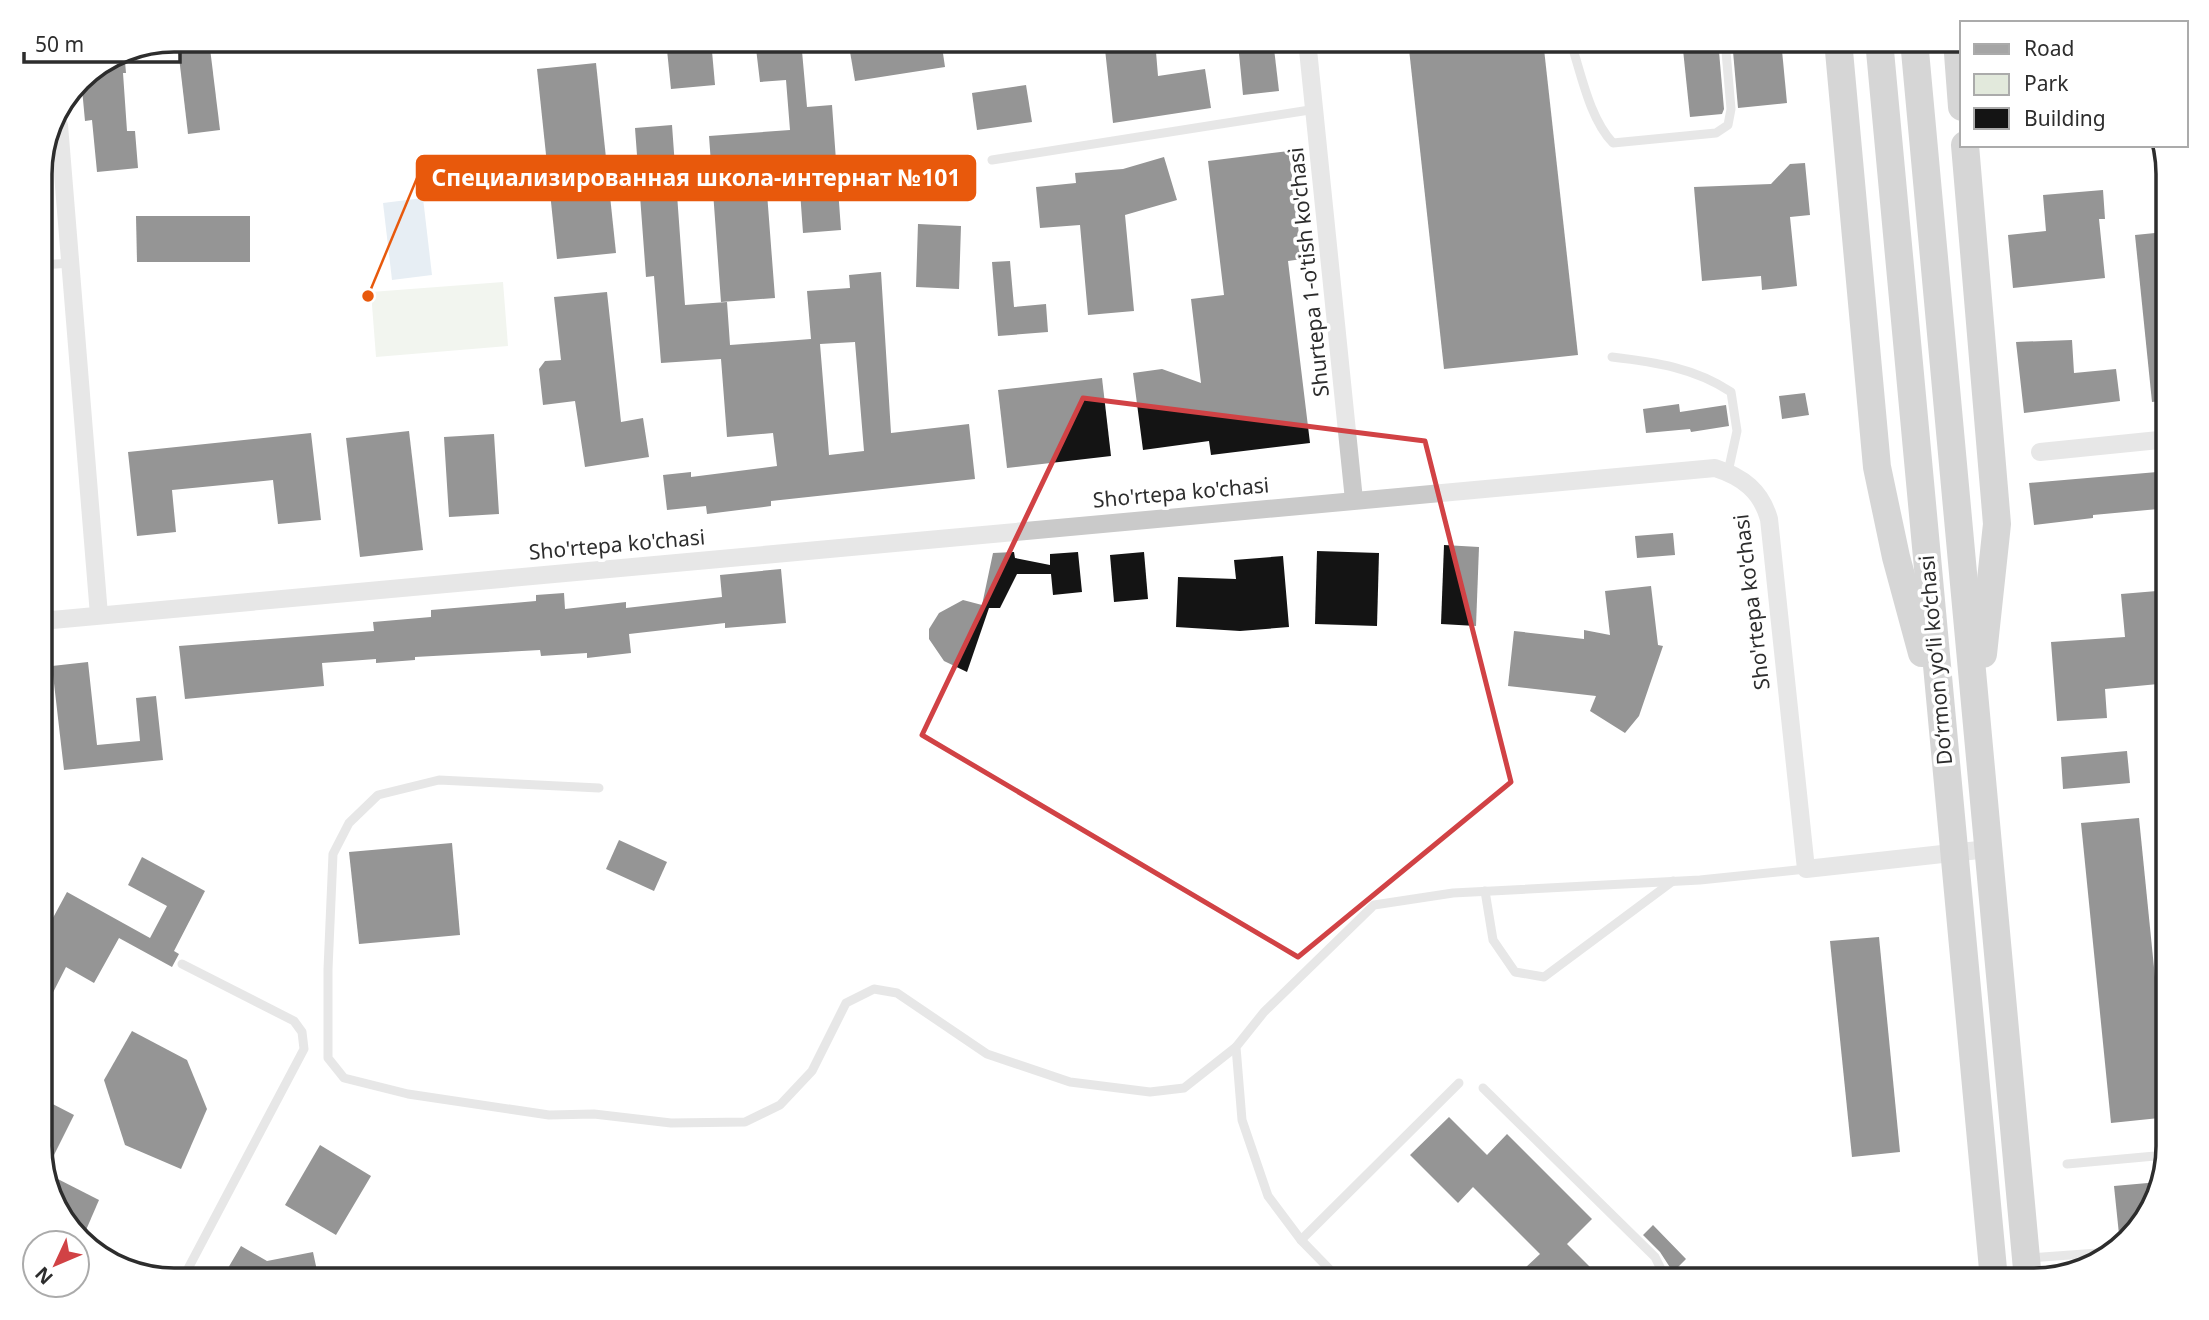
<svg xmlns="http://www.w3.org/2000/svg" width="2209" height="1320" viewBox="0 0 2209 1320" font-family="'Noto Sans',sans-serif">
  <rect width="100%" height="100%" fill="#fff"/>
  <path fill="#e2e9dc" d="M503 282 508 346 376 357 371 292Z"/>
  <path fill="#cadae7" d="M423 198 432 275 392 280 383 203Z"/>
  <g fill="#141414" fill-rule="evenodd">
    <path d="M177 40H209L220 130 188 134Z"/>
    <path d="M666 40H711L715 85 671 89Z"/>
    <path d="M755 40H801L807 107 832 105 841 230 803 233 799 177 766 180 775 298 721 302 709 136 790 130 786 80 760 82Z"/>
    <path d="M848 40H941L945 67 855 81Z"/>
    <path d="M1104 40H1155L1158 76 1205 69 1211 108 1113 123Z"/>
    <path d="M1266 40H1273L1279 91 1243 95 1238 43Z"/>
    <path d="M1408 40H1543L1578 355 1444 369Z"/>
    <path d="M1682 40H1718L1724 109 1722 114 1690 117Z"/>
    <path d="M1732 40H1781L1787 103 1738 108Z"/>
    <path d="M124 50 126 73H123L127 131H135L138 168 97 172 92 120 85 121 81 78Z"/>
    <path d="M596 63 616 253 557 259 537 69Z"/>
    <path d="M1026 85 1032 122 977 130 972 93Z"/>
    <path d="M672 125 685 305 727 302 730 345 811 339 807 291 850 288 849 275 881 272 891 433 969 424 975 479 771 501V506L707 514 706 506 667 510 663 475 691 472V477L777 466 773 433 727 437 721 359 661 363 654 276 646 277 635 128ZM855 342 864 451 829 455 820 344Z"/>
    <path d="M1289 151 1302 259 1288 261 1310 443 1211 455 1209 441 1143 450 1133 373 1162 369 1201 383 1191 299 1224 295 1208 161Z"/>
    <path d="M1164 157 1177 200 1125 215 1134 311 1088 315 1080 225 1040 228 1036 187 1076 183 1075 173 1123 169Z"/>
    <path d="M1805 163 1810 215 1790 217 1797 286 1762 290 1761 276 1702 281 1694 187 1771 184 1790 164Z"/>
    <path d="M2103 190 2105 219H2099L2105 278 2013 288 2008 235 2046 231 2043 195Z"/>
    <path d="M136 216H250V262H137Z"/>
    <path d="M918 224 961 226 959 289 916 287Z"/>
    <path d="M2165 232 2169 261V400L2152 402 2135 235Z"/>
    <path d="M1010 261 1014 307 1046 304 1048 332 998 336 992 262Z"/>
    <path d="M607 292 621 422 643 418 649 457 585 467 575 401 543 405 539 369 545 361 561 360 554 297Z"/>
    <path d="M2072 340 2074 373 2116 369 2120 401 2024 413 2016 342Z"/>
    <path d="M1102 378 1111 456 1007 468 998 390Z"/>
    <path d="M1805 393 1809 415 1782 419 1779 396Z"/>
    <path d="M1679 404 1680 412 1726 405 1729 426 1691 432 1690 429 1646 433 1643 409Z"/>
    <path d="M409 431 423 550 360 557 346 438Z"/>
    <path d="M311 433 321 520 278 524 273 480 172 490 176 532 137 536 128 452Z"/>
    <path d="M494 434 499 514 449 517 444 437Z"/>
    <path d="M2169 471V508L2093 515V518L2034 525 2029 483Z"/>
    <path d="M1673 533 1675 555 1637 558 1635 536Z"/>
    <path d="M1444 545 1479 547 1476 626 1441 624Z"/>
    <path d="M1317 551 1379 553 1377 626 1315 624Z"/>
    <path d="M1014 552 1015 558 1050 565V554L1078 552 1082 592 1053 595 1051 574H1017L1000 608H989L967 672 944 661 929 639V629L939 613 963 600 982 605 993 553Z"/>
    <path d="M1144 552 1148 599 1114 602 1110 555Z"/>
    <path d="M1283 556 1289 627 1240 631 1176 627 1178 577 1236 579 1234 560Z"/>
    <path d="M781 569 786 623 725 628V623L629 634 631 653 587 658V653L541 656 540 650 415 657V660L376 663V659L322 663 324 686 185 699 179 646 374 631 373 622 431 617V610L536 601V595L564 593 565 609 626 602V608L722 597 720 575Z"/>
    <path d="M1651 586 1658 645 1663 646 1639 716 1625 733 1590 711 1596 696 1508 686 1514 631 1584 639V630L1610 635 1605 591Z"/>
    <path d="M2169 590V683L2105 689 2107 718 2057 721 2051 642 2125 637 2121 594Z"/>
    <path d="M88 662 97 745 140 741 136 698 156 696 163 760 64 770 52 666Z"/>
    <path d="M2127 751 2130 783 2063 789 2061 757Z"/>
    <path d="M2139 818 2169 1117 2111 1123 2081 823Z"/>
    <path d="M619 840 667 862 654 891 606 869Z"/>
    <path d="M452 843 460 935 359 944 349 852Z"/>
    <path d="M142 857 205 891 174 951 179 954 172 967 119 938 94 983 66 967 41 1016V940L67 892 150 938 167 906 128 885Z"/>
    <path d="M1879 937 1900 1152 1852 1157 1830 941Z"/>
    <path d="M132 1031 187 1060 207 1109 181 1169 125 1145 104 1080Z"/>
    <path d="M41 1098 74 1115 46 1171 41 1154Z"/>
    <path d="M1449 1117 1487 1155 1507 1134 1592 1219 1567 1244 1603 1280H1531L1522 1271 1540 1254 1473 1187 1458 1203 1410 1155Z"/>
    <path d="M320 1145 371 1176 336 1235 285 1205Z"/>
    <path d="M46 1173 99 1200 83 1237 58 1213Z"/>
    <path d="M2159 1182 2151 1213 2120 1244 2114 1186Z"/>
    <path d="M1653 1225 1686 1259 1673 1272 1660 1252 1643 1235Z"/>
    <path d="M241 1246 267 1261 313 1252 319 1280H221Z"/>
  </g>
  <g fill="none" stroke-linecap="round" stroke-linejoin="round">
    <g stroke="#cacaca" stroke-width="9">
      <path d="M1570 40C1581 72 1589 118 1613 143L1716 133 1728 125 1731 109 1725 40"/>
      <path d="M992 160 1316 109"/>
      <path d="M41 265 71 263"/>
      <path d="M1612 357C1655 362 1695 368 1731 392L1737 431 1728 472"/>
      <path d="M599 788 439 780 378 795 349 823 333 854 328 969V1058L344 1078 408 1094 549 1115 594 1114 671 1123 745 1122 780 1105 812 1071 846 1003 874 989 897 993 987 1054 1070 1082 1150 1092 1184 1088 1236 1047"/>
      <path d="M1485 891 1493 940 1515 972 1544 977 1673 881"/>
      <path d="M1483 1088 1655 1257 1661 1269 1654 1280"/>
      <path d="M2067 1164 2166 1155"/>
      <path d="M1301 1240 1459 1083"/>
      <path d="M2028 1258 2112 1252"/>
      <path d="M182 1280 304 1049 302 1032 294 1021 182 964"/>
      <path d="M1340 1280 1301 1240 1268 1196 1242 1120 1236 1047 1264 1012 1374 905 1453 893 1700 880 1806 869"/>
    </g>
    <g stroke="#cacaca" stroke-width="18">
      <path d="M1307 40 1354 500"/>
      <path d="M59 125 99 615"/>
      <path d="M2040 452 2169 439"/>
      <path d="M41 621 1715 468C1743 477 1761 491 1769 519L1806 869 1988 849"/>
    </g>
    <g stroke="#a5a5a5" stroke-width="28">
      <path d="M1838 40 1877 467 1896 557 1922 653"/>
      <path d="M1879 40 1994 1280"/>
      <path d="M1914 40 2028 1280"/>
      <path d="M1957 40 1962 107"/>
      <path d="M1965 145 1997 524 1983 654"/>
    </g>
  </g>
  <path d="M0 0H2209V1320H0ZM1083 398 1425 441 1511 782 1298 957 922 735Z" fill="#fff" fill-opacity=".55" fill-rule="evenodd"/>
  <path fill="none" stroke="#d14245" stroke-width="5" stroke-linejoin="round" d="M1083 398 1425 441 1511 782 1298 957 922 735Z"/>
  <g text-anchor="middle" stroke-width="7" stroke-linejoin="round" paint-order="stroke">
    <g font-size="21" fill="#2d2d2d" stroke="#fff">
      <text transform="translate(1309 272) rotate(-96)" y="7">Shurtepa 1-o'tish ko'chasi</text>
      <text transform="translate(1181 493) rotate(-5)" y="7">Sho'rtepa ko'chasi</text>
      <text transform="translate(617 545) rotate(-5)" y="7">Sho'rtepa ko'chasi</text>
      <text transform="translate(1752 602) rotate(-97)" y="7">Sho'rtepa ko'chasi</text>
      <text transform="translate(1936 660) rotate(-95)" y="7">Do‘rmon yo‘li ko‘chasi</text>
    </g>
  </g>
  <path d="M0 0H2209V1320H0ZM174 52H2034A122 122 0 0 1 2156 174V1146A122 122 0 0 1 2034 1268H174A122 122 0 0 1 52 1146V174A122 122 0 0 1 174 52Z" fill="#fff" fill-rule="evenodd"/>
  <path fill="none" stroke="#2d2d2d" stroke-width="3.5" d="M174 52H2034A122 122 0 0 1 2156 174V1146A122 122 0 0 1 2034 1268H174A122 122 0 0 1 52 1146V174A122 122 0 0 1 174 52Z"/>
  <path fill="none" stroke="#e8590c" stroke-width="2.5" d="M368 296L417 178"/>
  <circle fill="#e8590c" stroke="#fff" stroke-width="2.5" cx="368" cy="296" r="7"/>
  <rect fill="#e8590c" stroke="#e8590c" stroke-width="2.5" x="417" y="156" width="558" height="44" rx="7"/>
  <g font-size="23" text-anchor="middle" font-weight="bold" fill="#fff">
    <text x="696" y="186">Специализированная школа-интернат №101</text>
  </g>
  <rect x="1960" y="21" width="228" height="126" fill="#ffffff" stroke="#ababab" stroke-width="2"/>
  <rect x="1974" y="44" width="35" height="10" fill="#a5a5a5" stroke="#ababab" stroke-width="2"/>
  <text x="2024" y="56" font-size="21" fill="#2d2d2d">Road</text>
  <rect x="1974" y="74" width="35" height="21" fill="#e2e9dc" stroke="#ababab" stroke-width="2"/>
  <text x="2024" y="91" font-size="21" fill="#2d2d2d">Park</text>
  <rect x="1974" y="108" width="35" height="21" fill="#141414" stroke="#ababab" stroke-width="2"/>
  <text x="2024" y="126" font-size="21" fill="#2d2d2d">Building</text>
  <g transform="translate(56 1264) rotate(226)"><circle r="33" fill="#ffffff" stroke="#ababab" stroke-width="2"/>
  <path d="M0-5L12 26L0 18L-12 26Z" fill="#d14245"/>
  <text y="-10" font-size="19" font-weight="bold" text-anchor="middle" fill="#2d2d2d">N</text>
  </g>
  <path d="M24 52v10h156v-10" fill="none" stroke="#2d2d2d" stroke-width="3.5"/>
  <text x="35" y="52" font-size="21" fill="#2d2d2d" stroke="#ffffff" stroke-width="5" paint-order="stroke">50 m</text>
</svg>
